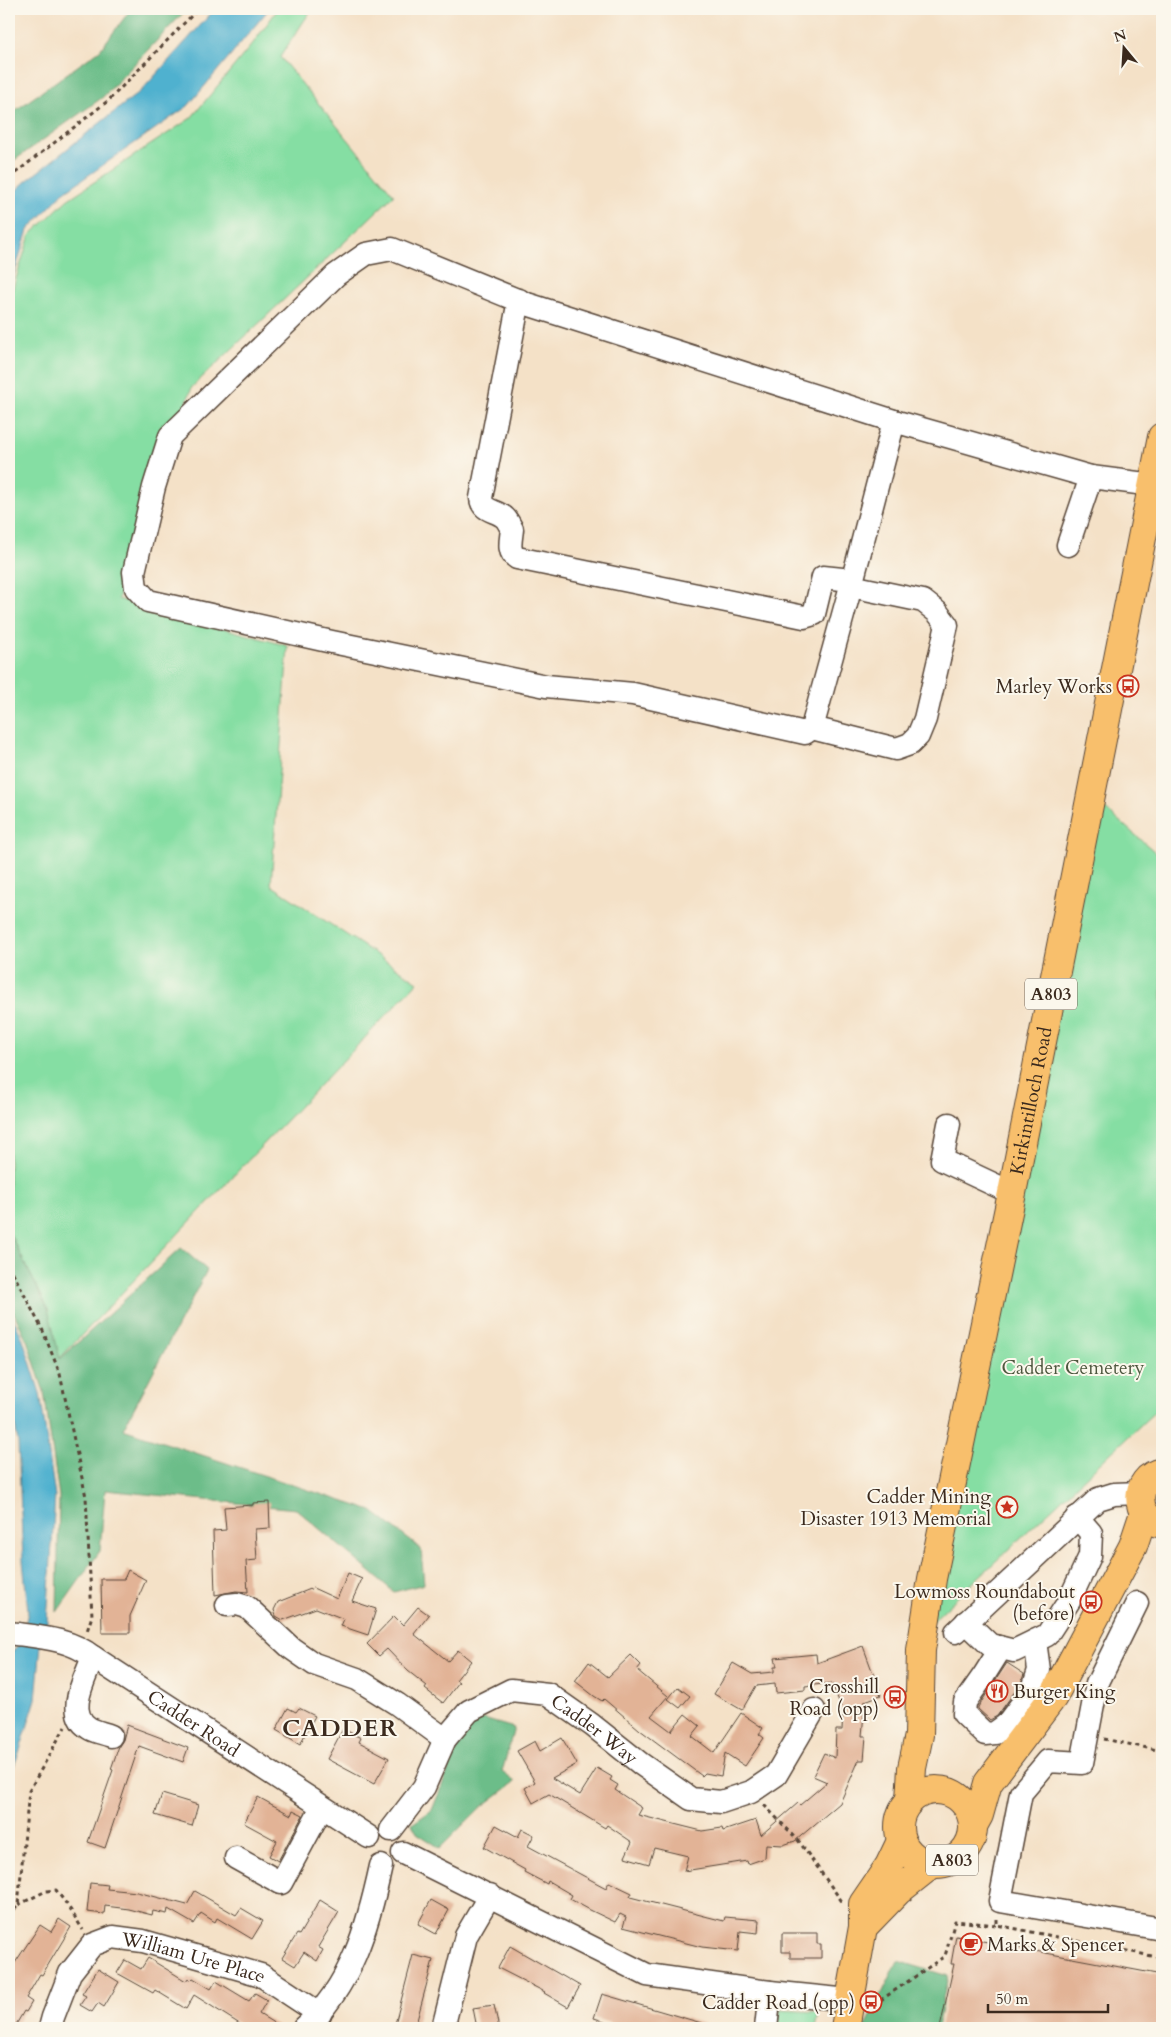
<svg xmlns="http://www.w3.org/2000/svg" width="1171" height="2037" viewBox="0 0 1171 2037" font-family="Cardo,serif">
  <rect width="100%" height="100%" fill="#fbf7ec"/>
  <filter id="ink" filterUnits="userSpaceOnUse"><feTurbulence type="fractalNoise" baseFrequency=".02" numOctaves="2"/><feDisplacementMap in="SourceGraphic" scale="10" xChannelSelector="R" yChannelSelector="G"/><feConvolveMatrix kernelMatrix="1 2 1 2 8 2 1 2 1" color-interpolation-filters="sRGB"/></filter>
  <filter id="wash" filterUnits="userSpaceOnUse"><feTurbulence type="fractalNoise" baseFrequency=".0096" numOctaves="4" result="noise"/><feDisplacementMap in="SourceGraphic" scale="20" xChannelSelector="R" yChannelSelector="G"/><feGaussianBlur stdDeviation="1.12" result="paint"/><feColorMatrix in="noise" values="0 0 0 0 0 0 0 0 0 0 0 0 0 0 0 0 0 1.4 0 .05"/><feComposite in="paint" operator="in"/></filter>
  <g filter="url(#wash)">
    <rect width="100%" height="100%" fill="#f4e1c7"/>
    <g fill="#85dea3" stroke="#608460">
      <path d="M278 9H312L280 57 394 195 192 387 118 599 288 646 271 885 418 982 59 1359 48 1309 9 1232V311L11 294 30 235 67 200 191 118 254 42Z"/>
      <path d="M1096 801 1162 858V1405L930 1623Z"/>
      <path d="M780 2010 819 2012 816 2028H777Z"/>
    </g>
    <g fill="#6cbd89" stroke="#547454">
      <path d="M131 9H187L103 97 9 164V115L100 50Z"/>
      <path d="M9 1232 48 1309 60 1359 181 1248 207 1270 123 1429 372 1511 421 1549 424 1584 394 1592 296 1509 105 1490 100 1551 57 1612 59 1496 44 1392 27 1340 9 1303Z"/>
      <path d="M480 1718 514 1728 502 1772 515 1782 479 1809 440 1848 417 1833 412 1824 432 1810 465 1729Z"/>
      <path d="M898 1961 948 1976 937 2028H865Z"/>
    </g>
    <g fill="#50b1cf" stroke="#466e76">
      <path d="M215 9H269L188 106 63 193 28 230 9 289V197L25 182 142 90Z"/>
      <path d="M9 1310 23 1339 40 1393 55 1496 47 1622 41 1644 36 1699 20 1750 9 1779V1664L12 1652 22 1641 28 1611 23 1561 18 1442 9 1393Z"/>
    </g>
    <g id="blocks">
      <g fill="#e2b396">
        <path d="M269 1502 270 1528 255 1529 257 1560 246 1561 248 1592 236 1591 215 1595 213 1531 226 1530 224 1507 253 1505V1503Z"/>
        <path d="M128 1570 146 1580 130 1616V1633H102L101 1579H124Z"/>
        <path d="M348 1573 362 1579 352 1601 376 1609 368 1635 341 1626 344 1619 316 1608 283 1620 276 1616 274 1610 278 1602 313 1588 337 1599Z"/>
        <path d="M418 1607 429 1615 414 1634 448 1661 458 1650 471 1661 456 1680 459 1682 443 1703 425 1689 427 1686 408 1671 387 1649 379 1656 367 1644 394 1616 403 1625Z"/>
        <path d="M863 1646 881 1695 865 1701 862 1736H866L864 1760H859L840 1803 795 1841 783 1845 766 1844 765 1858 748 1864 747 1861 684 1871 688 1856 654 1848 649 1864 625 1857 632 1842 607 1825 605 1828 549 1794 533 1803 525 1788 535 1782 517 1751 535 1741 540 1751 562 1738 577 1764 552 1778 580 1795 597 1768 612 1777 610 1780 618 1785 615 1790 642 1808 638 1815 702 1831 722 1828 723 1831 756 1820 761 1835 798 1803 800 1805 827 1782 813 1776 824 1753 835 1758 836 1730H842L843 1712 832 1683 805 1686V1690L776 1693 775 1684 756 1686 742 1710 714 1694 733 1663 752 1674 774 1672V1667H777L775 1658 816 1654 817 1663Z"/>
        <path d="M631 1655 641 1665 637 1670 668 1696 651 1716 671 1731 685 1714 700 1726 692 1736 714 1753 741 1713 763 1728 759 1734 764 1738 745 1766 725 1753 721 1776 705 1773 702 1776 640 1730 604 1699 602 1701 594 1696 575 1681 589 1662 608 1677Z"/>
        <path d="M1007 1663 1024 1674 1021 1683 997 1716 990 1720 978 1709V1707Z"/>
        <path d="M678 1687 690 1696 680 1708 668 1699Z"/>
        <path d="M288 1708 296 1712 299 1708 315 1716 300 1744 276 1730Z"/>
        <path d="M127 1725 188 1748 183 1762 139 1746 105 1848 88 1842 113 1770 111 1769 119 1746 123 1740Z"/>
        <path d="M343 1729 361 1738 359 1742 389 1758 374 1784 327 1759Z"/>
        <path d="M162 1794 198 1805 192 1826 155 1815Z"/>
        <path d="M258 1797 291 1815 293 1810 303 1815 278 1861 269 1856 277 1841 244 1823Z"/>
        <path d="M496 1825 518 1837 522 1829 534 1835 528 1846 606 1888 609 1882 632 1893 630 1897 724 1921 725 1917 759 1920 758 1933 740 1931 738 1951 702 1947 623 1927 626 1917 620 1914 615 1922 590 1910 570 1899 572 1895 548 1881 547 1884 524 1872 525 1870 484 1847Z"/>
        <path d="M90 1883 108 1885 107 1889 137 1892 187 1905 195 1891 236 1915 241 1908 263 1921 252 1939 217 1918 215 1922 201 1913 194 1924 168 1909 167 1914 153 1911 152 1915 129 1909 105 1906 104 1914 87 1912Z"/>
        <path d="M320 1900 339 1912 318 1947 323 1950 317 1961 304 1952 295 1966 282 1958 297 1934 299 1935Z"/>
        <path d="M431 1900 449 1910 436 1934 418 1924Z"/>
        <path d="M59 1919 71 1927 42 1975 40 1974 26 1998 32 2002 26 2012 24 2011 14 2028H9V1972L40 1925 51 1932Z"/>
        <path d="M782 1933H817V1944H821V1958H790V1952H782Z"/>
        <path d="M956 1936 1162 1975V2028H940L954 1964H951Z"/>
        <path d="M510 1946 580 1986 568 2007 544 1993 545 1992 498 1968Z"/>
        <path d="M413 1955 433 1960 415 2028 395 2024Z"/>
        <path d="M148 1958 186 1981 188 1978 191 1980 193 1978 211 1989 216 1981 249 2001 255 1993 267 2000 259 2014 282 2028H246L194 1995 186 2009 155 1990 153 1993 117 1973 125 1960 141 1969Z"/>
        <path d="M98 1969 119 1982 104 2007 98 2003 92 2012 80 2005 86 1996 82 1994Z"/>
        <path d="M602 1994 705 2024 704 2028H627L594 2018Z"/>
        <path d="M494 2005 499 2028H477L473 2008Z"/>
      </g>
    </g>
  </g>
  <g filter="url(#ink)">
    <use href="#blocks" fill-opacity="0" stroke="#574537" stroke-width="1"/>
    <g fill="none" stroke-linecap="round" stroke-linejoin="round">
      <g stroke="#574537" stroke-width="25">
        <g id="minor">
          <path d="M519 300 481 498C482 512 497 510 505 518 508 521 510 526 512 529 511 540 507 552 517 558L804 617 814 614 823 577 852 580"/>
          <path d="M1068 545 1091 477"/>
          <path d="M851 586 812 728 896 749 910 744 918 736 925 719 947 625 937 612 923 601 851 586 894 421 1091 477 1153 485"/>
          <path d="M812 728 805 733 633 694 546 686 332 642 148 601 136 588 134 572 154 487 170 436 336 275 366 254 392 249 527 304 894 421"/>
          <path d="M949 1124 942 1160 1012 1193"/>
          <path d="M1137 1603 1097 1684 1082 1763 1048 1761 1021 1793 1000 1901 1162 1929"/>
          <path d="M227 1605 237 1604 247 1607 291 1648 314 1664 357 1679 397 1704 445 1739"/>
          <path d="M966 1622 990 1645 1014 1651 1047 1635 1069 1601 1090 1556 1091 1533 1077 1517"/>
          <path d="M956 1632 1098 1499 1114 1494 1140 1493"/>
          <path id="s1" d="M9 1633C38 1637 69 1638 93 1657L369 1837"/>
          <path d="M999 1647 996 1656 984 1675 965 1702 964 1714 985 1734 995 1733 1006 1725 1033 1689 1039 1670 1035 1641"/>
          <path d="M93 1657C86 1677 64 1713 89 1728 95 1732 104 1733 111 1736"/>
          <path id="s2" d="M391 1830 424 1787 445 1739 469 1711 511 1690 548 1694 592 1725 641 1764 691 1799 721 1802 751 1792 776 1775 814 1710"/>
          <path d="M403 1853 647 1975 770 1992 849 2000"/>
          <path d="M236 1858 281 1883 322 1807"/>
          <path id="s3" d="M50 2028 53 2017 70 1973 92 1945 113 1937 143 1941 261 1975 320 2014"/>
          <path d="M304 2028C351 1987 368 1926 381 1866"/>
          <path d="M443 2028 466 1936 490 1895"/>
          <path d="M766 2028 770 1992"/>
        </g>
      </g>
      <g stroke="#574537" stroke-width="30">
        <g id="major">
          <path d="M1162 1472C1133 1477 1133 1519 1162 1524"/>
          <circle cx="936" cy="1827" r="37"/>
          <path id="s4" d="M910 1800 912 1768 919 1735 921 1650 932 1579 1012 1193 1162 437"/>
          <path d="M973 1826 979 1815 988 1783 1053 1697 1133 1546 1144 1513"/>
          <path d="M864 1926 898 1891 932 1864"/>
          <path d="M845 2028 863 1927V1904L889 1866 901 1841"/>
        </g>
      </g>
      <g stroke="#574537" stroke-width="3" stroke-dasharray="4 4" stroke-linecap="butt">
        <path d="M9 178 109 100 198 9"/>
        <path d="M9 1265 43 1331 60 1374 86 1497 92 1616 87 1631"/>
        <path d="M1104 1739 1162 1751"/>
        <path d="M764 1805 798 1840 843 1903"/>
        <path d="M18 1905 46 1891 56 1890 68 1906 83 1930"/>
        <path d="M9 1916 18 1905 29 1791 65 1727"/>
        <path d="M997 1919V1925L1162 1958"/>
        <path d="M870 2012 875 2004 945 1956 955 1921 997 1925"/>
      </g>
      <use href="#minor" stroke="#fff" stroke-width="22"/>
      <use href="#major" stroke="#f8bf6c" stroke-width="28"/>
    </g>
  </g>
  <defs>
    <g id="bus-ring" transform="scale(1.125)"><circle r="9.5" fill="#fbf7ec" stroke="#c8321e" stroke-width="1.5"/><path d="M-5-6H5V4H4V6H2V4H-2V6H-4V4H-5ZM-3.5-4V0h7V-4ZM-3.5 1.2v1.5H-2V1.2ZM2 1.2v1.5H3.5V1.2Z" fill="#c8321e"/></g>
    <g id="sight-ring" transform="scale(1.125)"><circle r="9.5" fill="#fbf7ec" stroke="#c8321e" stroke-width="1.5"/><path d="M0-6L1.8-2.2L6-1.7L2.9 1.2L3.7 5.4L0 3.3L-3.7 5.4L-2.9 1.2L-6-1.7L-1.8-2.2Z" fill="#c8321e"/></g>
    <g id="restaurant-ring" transform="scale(1.125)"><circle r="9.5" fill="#fbf7ec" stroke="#c8321e" stroke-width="1.5"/><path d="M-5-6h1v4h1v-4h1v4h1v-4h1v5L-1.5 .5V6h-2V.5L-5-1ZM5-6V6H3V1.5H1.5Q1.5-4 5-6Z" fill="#c8321e"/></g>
    <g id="cafe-ring" transform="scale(1.125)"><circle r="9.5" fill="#fbf7ec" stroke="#c8321e" stroke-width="1.5"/><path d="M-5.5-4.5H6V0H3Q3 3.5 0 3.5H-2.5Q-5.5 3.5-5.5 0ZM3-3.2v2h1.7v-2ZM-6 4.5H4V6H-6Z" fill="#c8321e"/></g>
  </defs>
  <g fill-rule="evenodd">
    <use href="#bus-ring" x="1128" y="686"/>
    <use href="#sight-ring" x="1007" y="1507"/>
    <use href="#bus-ring" x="1091" y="1602"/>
    <use href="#restaurant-ring" x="997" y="1691"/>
    <use href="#bus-ring" x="895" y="1697"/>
    <use href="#cafe-ring" x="971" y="1944"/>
    <use href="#bus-ring" x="871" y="2002"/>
  </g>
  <g text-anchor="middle" stroke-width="4" stroke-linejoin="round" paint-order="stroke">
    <g fill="#fbf7ec" stroke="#75685c" stroke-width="1">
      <rect x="1025" y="978.5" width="52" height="31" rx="4"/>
      <rect x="926" y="1844.5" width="52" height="31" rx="4"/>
    </g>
    <g font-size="18" font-weight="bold" fill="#3b2a1e">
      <text x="1051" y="1000">A803</text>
      <text x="952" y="1866">A803</text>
    </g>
    <g font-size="19" fill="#3b2a1e" stroke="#fbf7ec" text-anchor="end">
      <text x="1112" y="693">Marley Works</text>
      <text x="991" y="1503">Cadder Mining<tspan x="991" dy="22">Disaster 1913 Memorial</tspan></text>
      <text x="1075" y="1598">Lowmoss Roundabout<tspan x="1075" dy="22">(before)</tspan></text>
      <text x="879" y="1693">Crosshill<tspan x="879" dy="22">Road (opp)</tspan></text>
      <text x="1013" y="1698" text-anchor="start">Burger King</text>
      <text x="987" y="1951" text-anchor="start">Marks &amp; Spencer</text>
      <text x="855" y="2009">Cadder Road (opp)</text>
    </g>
    <g font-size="19" fill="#3b2a1e" stroke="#fbf7ec">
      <text dy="7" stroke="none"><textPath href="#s4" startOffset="711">Kirkintilloch Road</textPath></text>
      <text dy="7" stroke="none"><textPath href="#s1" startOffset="209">Cadder Road</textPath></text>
      <text dy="7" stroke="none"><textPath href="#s2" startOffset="286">Cadder Way</textPath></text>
      <text dy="7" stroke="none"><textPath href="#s3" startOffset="200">William Ure Place</textPath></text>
    </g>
    <g font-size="19" fill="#4e573f" stroke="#fbf7ec">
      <text x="1073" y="1374">Cadder Cemetery</text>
    </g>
    <g font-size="24" font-weight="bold" letter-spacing="1" fill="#3b2a1e" stroke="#fbf7ec">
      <text x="340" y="1736">CADDER</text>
    </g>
  </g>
  <rect width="1171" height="2037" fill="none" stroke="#fbf7ec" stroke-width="30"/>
  <g transform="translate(1124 48) rotate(342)" stroke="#fbf7ec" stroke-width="4" paint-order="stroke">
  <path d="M0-4L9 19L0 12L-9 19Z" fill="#3b2a1e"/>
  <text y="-8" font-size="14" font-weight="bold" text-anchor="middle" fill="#3b2a1e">N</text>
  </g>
  <path d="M988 2004v8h120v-8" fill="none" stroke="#3b2a1e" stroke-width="2.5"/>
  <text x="996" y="2004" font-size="15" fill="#3b2a1e" stroke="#fbf7ec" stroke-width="4" paint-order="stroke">50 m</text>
</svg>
